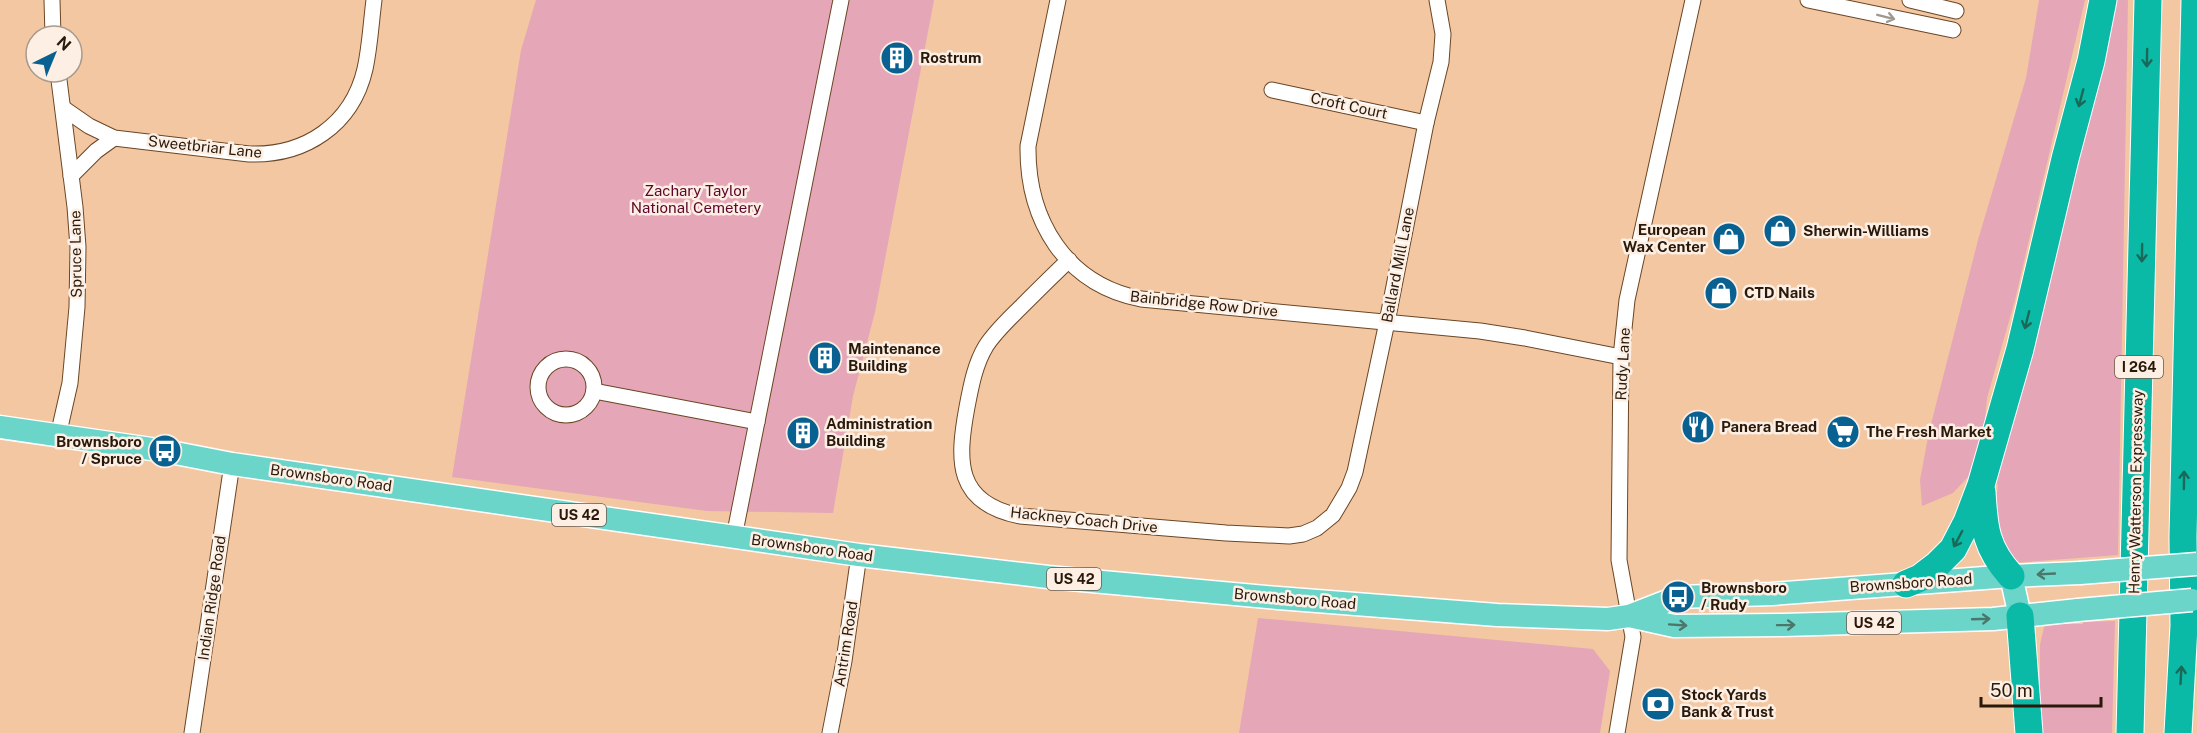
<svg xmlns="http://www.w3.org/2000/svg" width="2197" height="733" viewBox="0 0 2197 733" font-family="'Public Sans',sans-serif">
  <rect width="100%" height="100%" fill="#f3c7a2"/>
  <g fill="#e5a6b7">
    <path d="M536 0H934L875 312 853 396 833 513 707 511 452 477 521 50Z"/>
    <path d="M2039 0H2085L2015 300 1987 398 1981 463 1953 493 1922 506 1920 480 1929 432 1978 240 2026 78Z"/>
    <path d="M2111 0H2128L2118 555 2013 563 1999 536 1995 492H1997L1998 485 1996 484 2025 382Z"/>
    <path d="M1258 618 1593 649 1610 671 1600 733H1239Z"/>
    <path d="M2115 621 2112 733H2041L2038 683 2040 682V645L2044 627 2051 624H2083V622Z"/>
  </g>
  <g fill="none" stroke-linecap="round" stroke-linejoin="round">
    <g stroke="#6b4624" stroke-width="17">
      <g id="street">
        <path d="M52 0 53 36"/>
        <path d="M1058 0 1028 146C1027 220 1065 284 1141 299L1480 331 1525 338 1621 357"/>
        <path d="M1808 0 1953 30"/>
        <path d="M1910 0 1956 11"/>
        <path d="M58 72 75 207 78 247 77 307 70 383 58 436"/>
        <path d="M1272 90 1426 123"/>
        <path d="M63 108 89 126 114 138 249 154C305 156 352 125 365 69 370 46 371 23 374 0"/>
        <path d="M71 176 96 151 114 138"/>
        <path d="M1069 260C1052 276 1036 292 1020 308 1008 320 995 332 986 346 975 364 971 386 967 407 957 461 955 503 1020 516L1226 533 1289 536 1303 534 1317 528 1333 515 1349 488 1355 472 1387 322 1426 123 1441 62 1443 34 1437 0"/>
        <circle cx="566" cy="387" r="28"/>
        <path d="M594 391 757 422"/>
        <path d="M734 537 841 0"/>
        <path d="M192 733 232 464"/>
        <path d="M830 733 844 661 859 555"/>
        <path d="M1617 733 1633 637 1619 560 1621 357 1627 300 1693 0"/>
      </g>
    </g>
    <g stroke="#fff" stroke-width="25">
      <g id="primary">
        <path d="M0 427 165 451 232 464 859 555 1048 577 1278 598 1497 615 1608 619 1629 616 1678 597 1772 594 2011 576 2080 573"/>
        <path d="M2011 576 2020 616"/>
        <path d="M1629 616 1674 626 1783 625 1993 619 2078 610"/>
      </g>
    </g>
    <g stroke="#fff" stroke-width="29">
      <g id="highway">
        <path d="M1982 492C1984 529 1986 548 2011 576"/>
        <path d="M1906 584 1920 578 1937 565 1953 549 1967 522 1981 485 2020 349 2065 159 2091 61 2103 0"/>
        <path d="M2020 616 2029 733"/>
        <path d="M2130 733 2148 0"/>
        <path d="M2178 733 2184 626 2183 537 2195 0"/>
      </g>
    </g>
    <use href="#street" stroke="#fff" stroke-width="15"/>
    <use href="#primary" stroke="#6cd5ca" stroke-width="22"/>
    <use href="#highway" stroke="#0ab9a6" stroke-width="27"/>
    <g stroke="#fff" stroke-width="25" stroke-linecap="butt">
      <g id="primary-bridge">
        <path d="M2080 573 2197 564"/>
        <path d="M2078 610 2192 600"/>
      </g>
    </g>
    <use href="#primary-bridge" stroke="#6cd5ca" stroke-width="22"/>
  </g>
  <defs><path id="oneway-shaft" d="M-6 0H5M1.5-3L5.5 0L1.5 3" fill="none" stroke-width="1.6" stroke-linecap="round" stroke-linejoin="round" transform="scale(1.5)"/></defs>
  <use stroke="#9f9891" href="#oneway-shaft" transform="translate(1886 17) rotate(14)"/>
  <g stroke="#1a6958">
    <use href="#oneway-shaft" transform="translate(2147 58) rotate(91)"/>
    <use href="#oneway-shaft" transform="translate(2081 98) rotate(105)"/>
    <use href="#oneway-shaft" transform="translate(2142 253) rotate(91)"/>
    <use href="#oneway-shaft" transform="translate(2027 320) rotate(104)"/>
    <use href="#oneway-shaft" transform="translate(2184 480) rotate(-89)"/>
    <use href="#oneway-shaft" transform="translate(1958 539) rotate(118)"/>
    <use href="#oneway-shaft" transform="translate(2181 675) rotate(-87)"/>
  </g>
  <g stroke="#4a776a">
    <use href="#oneway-shaft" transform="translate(2046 574) rotate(177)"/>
    <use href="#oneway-shaft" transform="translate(1981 619) rotate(-2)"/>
    <use href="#oneway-shaft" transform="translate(1678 625) rotate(4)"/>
    <use href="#oneway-shaft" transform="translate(1786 625) rotate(-1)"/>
  </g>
  <defs>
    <g id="building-disc" transform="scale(1.725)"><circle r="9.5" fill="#096192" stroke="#fdefe4"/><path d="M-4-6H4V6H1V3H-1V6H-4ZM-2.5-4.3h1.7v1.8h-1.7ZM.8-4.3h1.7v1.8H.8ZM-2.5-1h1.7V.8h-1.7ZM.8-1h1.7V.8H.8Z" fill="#fff"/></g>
    <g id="shop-disc" transform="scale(1.725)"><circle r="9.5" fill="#096192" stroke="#fdefe4"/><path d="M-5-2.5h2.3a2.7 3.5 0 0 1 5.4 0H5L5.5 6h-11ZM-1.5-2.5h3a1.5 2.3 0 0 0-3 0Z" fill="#fff"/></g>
    <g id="restaurant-disc" transform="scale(1.725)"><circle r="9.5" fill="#096192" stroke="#fdefe4"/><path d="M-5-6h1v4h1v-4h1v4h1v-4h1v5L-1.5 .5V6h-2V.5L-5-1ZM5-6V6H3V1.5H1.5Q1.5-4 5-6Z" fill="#fff"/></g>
    <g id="supermarket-disc" transform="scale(1.725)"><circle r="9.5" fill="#096192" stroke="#fdefe4"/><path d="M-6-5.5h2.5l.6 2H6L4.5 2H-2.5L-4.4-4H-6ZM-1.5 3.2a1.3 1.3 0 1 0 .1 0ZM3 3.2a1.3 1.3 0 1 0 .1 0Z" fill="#fff"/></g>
    <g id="bus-disc" transform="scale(1.725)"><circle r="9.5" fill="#096192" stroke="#fdefe4"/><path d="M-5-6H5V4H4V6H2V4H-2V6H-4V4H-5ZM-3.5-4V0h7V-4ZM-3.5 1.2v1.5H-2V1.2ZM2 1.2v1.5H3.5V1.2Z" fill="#fff"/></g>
    <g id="bank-disc" transform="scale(1.725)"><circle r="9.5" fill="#096192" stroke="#fdefe4"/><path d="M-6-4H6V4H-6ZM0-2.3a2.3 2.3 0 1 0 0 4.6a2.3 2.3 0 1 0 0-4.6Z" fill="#fff"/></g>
  </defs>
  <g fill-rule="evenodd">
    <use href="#building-disc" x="897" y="58"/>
    <use href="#shop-disc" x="1780" y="231"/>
    <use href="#shop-disc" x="1729" y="239"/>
    <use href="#shop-disc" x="1721" y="293"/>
    <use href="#building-disc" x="825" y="358"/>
    <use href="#restaurant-disc" x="1698" y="427"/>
    <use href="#supermarket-disc" x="1843" y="432"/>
    <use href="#building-disc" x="803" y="433"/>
    <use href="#bus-disc" x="165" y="451"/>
    <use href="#bus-disc" x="1678" y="597"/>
    <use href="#bank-disc" x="1658" y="704"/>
  </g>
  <g text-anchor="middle" stroke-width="5" stroke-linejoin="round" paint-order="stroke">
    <g fill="#fdefe4" stroke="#69594c" stroke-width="1.5">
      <rect x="2115" y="356" width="48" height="22" rx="4.5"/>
      <rect x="552" y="504" width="54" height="22" rx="4.5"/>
      <rect x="1047" y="568" width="54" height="22" rx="4.5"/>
      <rect x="1847" y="612" width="54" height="22" rx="4.5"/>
    </g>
    <g font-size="14" font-weight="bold" fill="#29190b">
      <text x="2139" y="372">I 264</text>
      <text x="579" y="520">US 42</text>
      <text x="1074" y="584">US 42</text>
      <text x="1874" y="628">US 42</text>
    </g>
    <g font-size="15" font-weight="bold" fill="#29190b" stroke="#fdefe4" text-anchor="start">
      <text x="920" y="63">Rostrum</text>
      <text x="1706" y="235" text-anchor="end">European<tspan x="1706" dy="17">Wax Center</tspan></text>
      <text x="1803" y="236">Sherwin-Williams</text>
      <text x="1744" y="298">CTD Nails</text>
      <text x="848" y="354">Maintenance<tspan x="848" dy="17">Building</tspan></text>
      <text x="826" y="429">Administration<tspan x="826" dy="17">Building</tspan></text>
      <text x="1721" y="432">Panera Bread</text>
      <text x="1866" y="437">The Fresh Market</text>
      <text x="142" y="447" text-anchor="end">Brownsboro<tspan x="142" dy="17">/ Spruce</tspan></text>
      <text x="1701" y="593">Brownsboro<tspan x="1701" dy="17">/ Rudy</tspan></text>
      <text x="1681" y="700">Stock Yards<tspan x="1681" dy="17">Bank &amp; Trust</tspan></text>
    </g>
    <g font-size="15" fill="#29190b" stroke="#fdefe4">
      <text transform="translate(1349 106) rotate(12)" y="5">Croft Court</text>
      <text transform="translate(205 147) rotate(6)" y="5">Sweetbriar Lane</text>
      <text transform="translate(76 254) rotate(-91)" y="5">Spruce Lane</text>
      <text transform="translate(1398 265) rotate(-79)" y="5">Ballard Mill Lane</text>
      <text transform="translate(1204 304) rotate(6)" y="5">Bainbridge Row Drive</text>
      <text transform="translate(1623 364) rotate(-87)" y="5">Rudy Lane</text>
      <text transform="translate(331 478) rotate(8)" y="5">Brownsboro Road</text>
      <text transform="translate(2136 492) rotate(-89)" y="5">Henry Watterson Expressway</text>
      <text transform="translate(1084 520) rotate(6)" y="5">Hackney Coach Drive</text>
      <text transform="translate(812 548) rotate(8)" y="5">Brownsboro Road</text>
      <text transform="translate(1911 583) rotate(-4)" y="5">Brownsboro Road</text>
      <text transform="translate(212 598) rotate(-82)" y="5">Indian Ridge Road</text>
      <text transform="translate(1295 599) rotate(5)" y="5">Brownsboro Road</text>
      <text transform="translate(846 644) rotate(-81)" y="5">Antrim Road</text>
    </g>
    <g font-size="15" fill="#5e052d" stroke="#fdefe4">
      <text x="696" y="196">Zachary Taylor<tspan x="696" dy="17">National Cemetery</tspan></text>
    </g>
  </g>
  <g transform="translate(54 54) rotate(43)"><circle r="28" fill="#fdefe4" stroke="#a8998d" stroke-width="1.5"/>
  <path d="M0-4.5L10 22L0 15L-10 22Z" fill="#096192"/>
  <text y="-9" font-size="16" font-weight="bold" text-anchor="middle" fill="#29190b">N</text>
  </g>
  <path d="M1981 697v9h120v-9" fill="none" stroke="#29190b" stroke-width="3"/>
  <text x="1990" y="697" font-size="18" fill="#29190b" stroke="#fdefe4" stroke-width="4.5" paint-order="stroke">50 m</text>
</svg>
